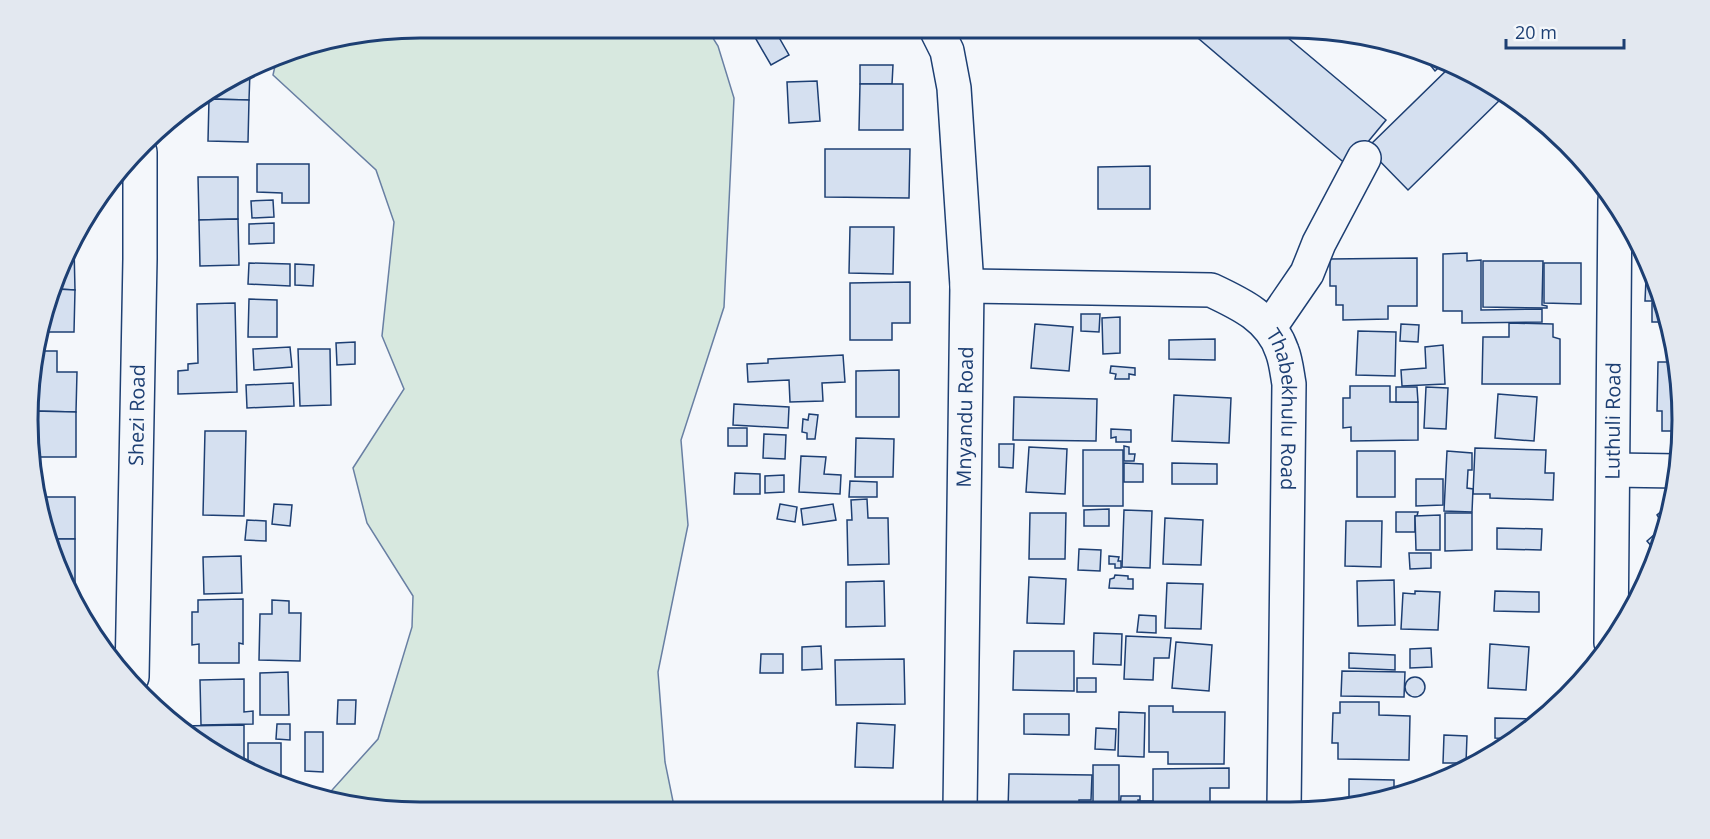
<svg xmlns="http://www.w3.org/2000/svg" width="1710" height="839" viewBox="0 0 1710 839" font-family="'Open Sans',sans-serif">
  <rect width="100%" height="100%" fill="#f4f7fb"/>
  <path fill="#d7e8df" stroke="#687fa3" stroke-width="1.5" d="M420 27H706L718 46 734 98 724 307 681 440 688 525 658 672 665 762 675 811 419 812 343 804 324 799 378 739 412 627 413 596 367 523 353 468 404 389 382 336 394 222 376 170 273 75 277 57 293 48Z"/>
  <g fill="#d5e0f0" stroke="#1d3f73" stroke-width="1.5">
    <path d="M749 27H773L789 55 771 65Z"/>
    <path d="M1185 27H1275L1386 120 1348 166Z"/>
    <path d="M1418 50 1441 57 1447 60 1435 71Z"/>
    <path d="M1453 64 1501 89 1506 94 1408 190 1367 148Z"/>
    <path d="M860 65H893L892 84H860Z"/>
    <path d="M250 71 249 100 209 99V93Z"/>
    <path d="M817 81 820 121 789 123 787 82Z"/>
    <path d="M860 84H903V130H859Z"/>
    <path d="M209 99 249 100 248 142 208 141Z"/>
    <path d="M825 149H910L909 198 825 197Z"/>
    <path d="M257 164H309V203H282V193L257 192Z"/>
    <path d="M1150 166V209H1098V167Z"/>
    <path d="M198 177H238V219L199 220Z"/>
    <path d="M273 200 274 217 252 218 251 201Z"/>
    <path d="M238 219 239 265 200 266 199 220Z"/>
    <path d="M274 223V243L249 244V224Z"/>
    <path d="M850 227H894L893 274 849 273Z"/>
    <path d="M74 246 75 290 57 289Z"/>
    <path d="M1467 253V261L1481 260V310L1542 309V322L1462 323V311H1443V254Z"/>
    <path d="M1417 258V306H1388V319L1343 320V305H1336V286H1330V259Z"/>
    <path d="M1483 261H1543L1542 305 1547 306V308L1483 307Z"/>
    <path d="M249 263 290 264V286L248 284Z"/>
    <path d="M1544 263H1581V304L1544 303Z"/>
    <path d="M295 264 314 265 313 286 295 285Z"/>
    <path d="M1646 279H1656L1663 301H1645Z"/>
    <path d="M910 282V323H892V340H850V283Z"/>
    <path d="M57 289 75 290 74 332H39Z"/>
    <path d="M249 299 277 300V337H248Z"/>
    <path d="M235 303 237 392 178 394V371L188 370V364L198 363 197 304Z"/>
    <path d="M1652 303H1663L1668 322H1652Z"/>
    <path d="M1081 314H1100L1099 332 1081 331Z"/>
    <path d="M1120 317V353L1103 354 1102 318Z"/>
    <path d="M1669 322 1676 343V346H1669Z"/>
    <path d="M1509 323 1553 324V337L1560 339V384H1482L1483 337H1509Z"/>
    <path d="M1035 324 1073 327 1069 371 1031 368Z"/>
    <path d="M1401 324 1419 325 1418 342 1400 341Z"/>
    <path d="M1358 331 1396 332 1395 376 1356 375Z"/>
    <path d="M1215 339V360L1169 359V340Z"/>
    <path d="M355 342V364L337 365 336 343Z"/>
    <path d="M1443 345 1445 384 1402 386 1401 370 1426 368 1425 347Z"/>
    <path d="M290 347 292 367 254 370 253 349Z"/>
    <path d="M298 349H330L331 405 300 406Z"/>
    <path d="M34 351H57V372H77L76 412 33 411Z"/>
    <path d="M843 355 845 382 822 383 823 401 790 402 789 380 748 382 747 364 768 363V359Z"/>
    <path d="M1658 362H1677L1683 420 1682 431H1662V411H1657Z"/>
    <path d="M1111 366 1135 368V375L1129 374V379H1115L1116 374 1110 373Z"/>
    <path d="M899 370V417H856V371Z"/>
    <path d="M293 383 294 406 247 408 246 385Z"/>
    <path d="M1350 386H1390V402H1418V440L1351 441V427L1343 428V398H1350Z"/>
    <path d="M1396 387H1417L1418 402H1396Z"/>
    <path d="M1426 387 1448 388 1446 429 1424 428Z"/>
    <path d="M1498 394 1537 397 1534 441 1495 438Z"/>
    <path d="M1174 395 1231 398 1229 443 1172 441Z"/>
    <path d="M1014 397 1097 399 1096 441 1013 440Z"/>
    <path d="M734 404 789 407 788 428 733 425Z"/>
    <path d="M33 411 76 412V457H32Z"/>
    <path d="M809 414 818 415 815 439H807V433L802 432 803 419 808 420Z"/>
    <rect x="728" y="428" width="19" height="18"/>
    <path d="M1111 429 1131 430V442H1116V437L1111 438Z"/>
    <path d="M205 431H246L244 516 203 515Z"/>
    <path d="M764 434 786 435 785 459 763 458Z"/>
    <path d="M856 438 894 439 893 477H855Z"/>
    <path d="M999 444H1014L1013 468 999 467Z"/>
    <path d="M1124 446 1129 447V454H1135L1134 461H1124Z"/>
    <path d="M1029 447 1067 449 1065 494 1026 492Z"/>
    <path d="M1475 448 1546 450 1545 473H1554L1553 500 1490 498V494H1473Z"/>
    <rect x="1083" y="450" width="40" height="56"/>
    <rect x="1357" y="451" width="38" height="46"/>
    <path d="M1447 451 1472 453V470H1468L1467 488 1473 489 1472 512 1444 511Z"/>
    <path d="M801 456 826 457 824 474 841 475 840 494 799 492Z"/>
    <path d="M1124 463 1143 464V482H1124Z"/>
    <path d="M1172 463 1217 464V484H1172Z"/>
    <path d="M735 473 760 474V494H734Z"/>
    <path d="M784 475V492L765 493V476Z"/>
    <path d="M1416 479H1443V505L1416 506Z"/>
    <path d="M850 481 877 482V497H849Z"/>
    <path d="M38 497H75V539H51Z"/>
    <path d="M867 499 868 518H888L889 564 848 565 847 520H852L851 500Z"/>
    <path d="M274 504 292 505 290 526 272 524Z"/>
    <path d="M780 504 797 507 795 522 777 519Z"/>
    <path d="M833 504 836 520 803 525 801 509Z"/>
    <path d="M1670 504 1672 507 1657 557 1650 552 1653 548 1647 541 1664 526 1657 515Z"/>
    <path d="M1109 509V526H1084V510Z"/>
    <path d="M1124 510 1152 511 1150 568 1122 567Z"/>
    <path d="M1396 512H1418L1417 516H1415V532H1396Z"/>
    <path d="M1030 513H1066L1065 559H1029Z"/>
    <path d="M1445 513H1472V550L1445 551Z"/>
    <path d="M1440 515V550H1416L1415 516Z"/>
    <path d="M1165 518 1203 520 1201 565 1163 564Z"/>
    <path d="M247 520 266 521V541L245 540Z"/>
    <path d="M1346 521H1382L1381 567 1345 566Z"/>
    <path d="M1497 528 1542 529 1541 550 1497 549Z"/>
    <path d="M51 539H75V586H65Z"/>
    <path d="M1079 549 1101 550 1100 571 1078 570Z"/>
    <path d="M1409 553H1431V568L1410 569Z"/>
    <path d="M241 556 242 593 204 594 203 557Z"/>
    <path d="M1109 556 1119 557 1118 561H1121V568H1115V564H1109Z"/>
    <path d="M1115 575 1128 576V579H1133V589L1109 588 1110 579 1114 578Z"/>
    <path d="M1029 577 1066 579 1064 624 1027 623Z"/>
    <path d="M1394 580 1395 625 1358 626 1357 581Z"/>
    <path d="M884 581 885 626 846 627V582Z"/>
    <path d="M1167 583 1203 584 1201 629 1165 628Z"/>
    <path d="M1415 591 1440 592 1438 630 1401 629 1403 593 1415 594Z"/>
    <path d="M1495 591 1539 592V612L1494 611Z"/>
    <path d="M243 599V644L239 643V663H199V644L192 645V612H198V600Z"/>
    <path d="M272 600 289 601V613H301L300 661 259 660 260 614H272Z"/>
    <path d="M1139 615 1156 616V633L1137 632Z"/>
    <path d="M1094 633 1122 634 1121 665 1093 664Z"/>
    <path d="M1126 636 1171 638 1169 658H1154L1153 680 1124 679Z"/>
    <path d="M1176 642 1212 645 1209 691 1172 688Z"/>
    <path d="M1490 644 1529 647 1526 690 1488 688Z"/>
    <path d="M821 646 822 669 802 670V647Z"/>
    <path d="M1431 648 1432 667 1410 668V649Z"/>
    <path d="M1014 651H1074V691L1013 690Z"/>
    <path d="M1349 653 1395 655V670L1349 668Z"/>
    <path d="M761 654H783V673H760Z"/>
    <path d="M904 659 905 704 836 705 835 660Z"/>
    <path d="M1342 671 1405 672 1404 697 1341 696Z"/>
    <path d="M288 672 289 715H260V673Z"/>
    <circle cx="1415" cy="687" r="10"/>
    <rect x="1077" y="678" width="19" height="14"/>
    <path d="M244 679V712L253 711V724L201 725 200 680Z"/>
    <path d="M338 700H356L355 724H337Z"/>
    <path d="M1340 702H1379V715L1410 716 1409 760 1338 759V743H1332L1333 713H1340Z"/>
    <path d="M1149 706H1173V712H1225L1224 764H1168V752H1149Z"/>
    <path d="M1119 712 1145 713 1144 757 1118 756Z"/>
    <path d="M1024 714H1069V735L1024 734Z"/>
    <path d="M1495 718 1539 719 1538 722 1529 731 1516 739 1495 738Z"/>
    <path d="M857 723 895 725 893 768 855 767Z"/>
    <path d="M277 724H290V740L276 739Z"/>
    <path d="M244 725V767L179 726Z"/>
    <path d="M1096 728 1116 729 1115 750 1095 749Z"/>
    <path d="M305 732H323V772L305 771Z"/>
    <path d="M1444 735 1467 736 1466 763H1443Z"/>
    <path d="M248 743H281V786L269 782 248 769Z"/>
    <path d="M1093 765H1119V809L1093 810Z"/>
    <path d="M1229 768V788H1210V805H1153V769Z"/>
    <path d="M1009 774 1092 775 1091 800H1079V810H1008Z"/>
    <path d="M1349 779 1394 780V795L1373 800H1349Z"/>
    <path d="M1121 796H1140V800H1138V809H1120Z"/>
    <path d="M1139 801H1153L1152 807 1211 808V809H1139Z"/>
    <path d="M882 803 883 810H847L846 805Z"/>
  </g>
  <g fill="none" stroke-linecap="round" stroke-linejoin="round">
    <g stroke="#1d3f73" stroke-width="36">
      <g id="minor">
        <path d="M935 27 947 51 954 88 967 286 960 810"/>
        <path id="s1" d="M967 286 1211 290C1241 304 1271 318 1282 351 1286 361 1287 373 1289 384L1284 809"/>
        <path d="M1270 327 1307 273 1319 243 1364 158"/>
        <path d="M1613 470 1678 471"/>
        <path id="s2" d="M1611 643 1615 200"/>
        <path id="s3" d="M132 677 140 259V152"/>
      </g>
    </g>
    <use href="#minor" stroke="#f4f7fb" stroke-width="33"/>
  </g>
  <g text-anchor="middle" stroke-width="4.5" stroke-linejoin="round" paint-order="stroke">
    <g font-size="20" fill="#1d3f73" stroke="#f4f7fb">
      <text dy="7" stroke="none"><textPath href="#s1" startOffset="399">Thabekhulu Road</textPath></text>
      <text dy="7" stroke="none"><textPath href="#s3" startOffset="262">Shezi Road</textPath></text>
      <text transform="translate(965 417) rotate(-89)" y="7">Mnyandu Road</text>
      <text dy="7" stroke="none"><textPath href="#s2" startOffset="222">Luthuli Road</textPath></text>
    </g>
  </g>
  <path d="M0 0H1710V839H0ZM420 38H1290A382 382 0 0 1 1672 420V420A382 382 0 0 1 1290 802H420A382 382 0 0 1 38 420V420A382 382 0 0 1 420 38Z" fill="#e3e8f0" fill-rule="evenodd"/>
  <path fill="none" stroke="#1d3f73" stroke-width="3" d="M420 38H1290A382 382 0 0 1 1672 420V420A382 382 0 0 1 1290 802H420A382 382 0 0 1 38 420V420A382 382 0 0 1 420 38Z"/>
  <path d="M1506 39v9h118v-9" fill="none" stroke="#1d3f73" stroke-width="3"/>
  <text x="1515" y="39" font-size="18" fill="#1d3f73" stroke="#f4f7fb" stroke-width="4.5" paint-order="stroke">20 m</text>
</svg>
